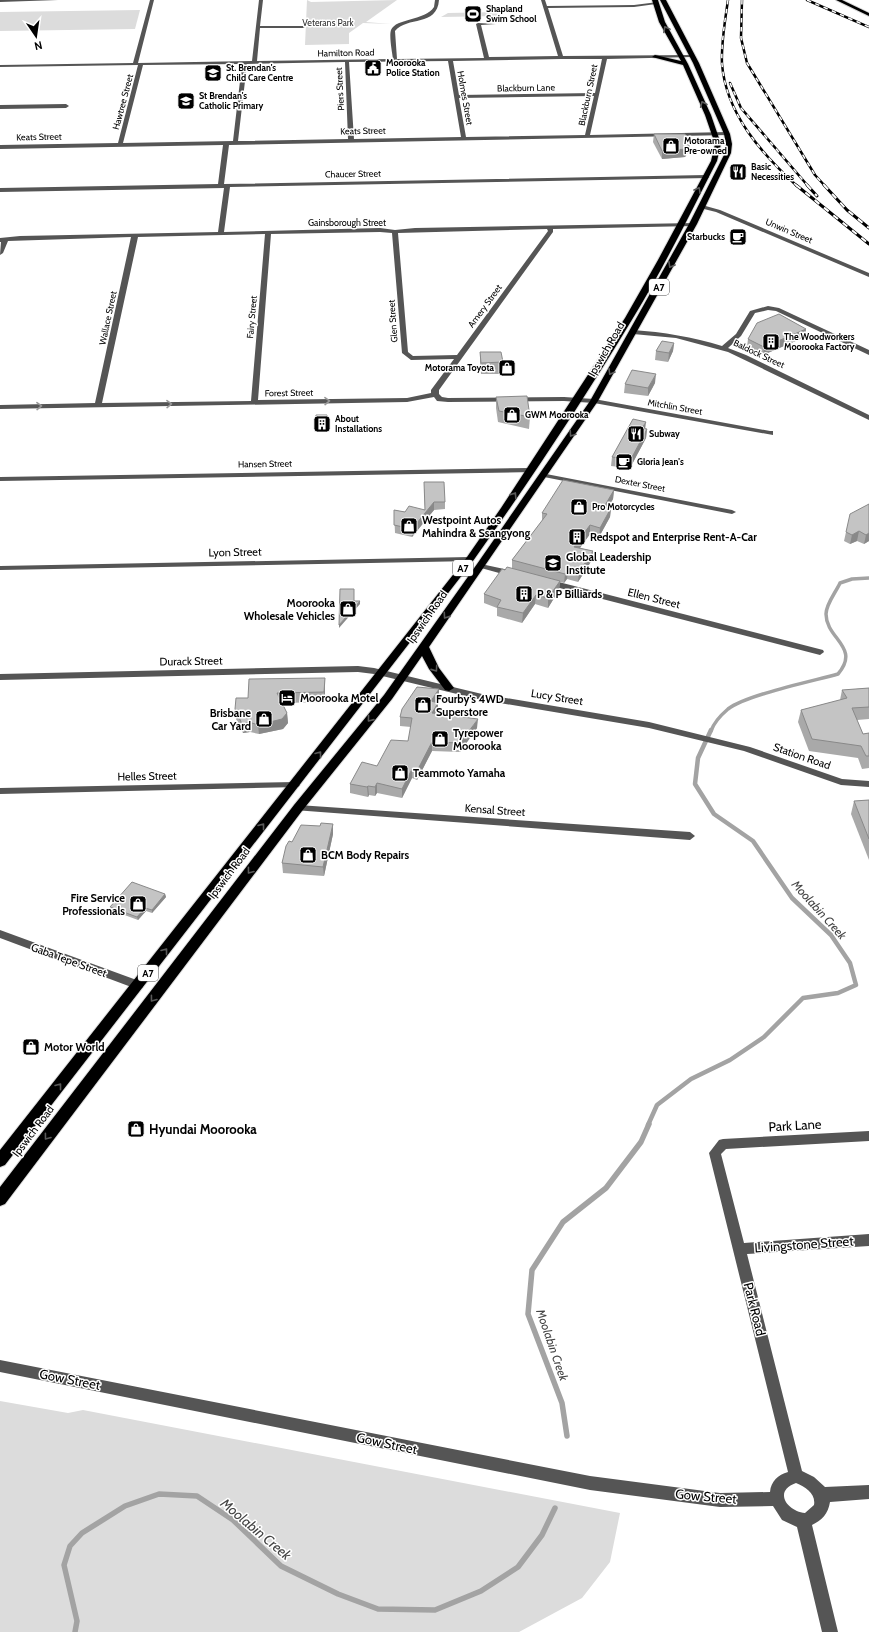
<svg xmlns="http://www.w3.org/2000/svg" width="869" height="1632" viewBox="0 0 869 1632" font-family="Cabin,sans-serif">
  <rect width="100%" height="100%" fill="#fff"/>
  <g fill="#dcdcdc">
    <path d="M307 0 311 2 397 0 366 22 391 24 363 23 349 33V44L305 45Z"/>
    <path d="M140 10 135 29 0 31V12Z"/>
    <path d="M498 12 499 16 441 17 448 13Z"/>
    <path d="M0 1401 68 1413 83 1410 620 1513 610 1562 582 1598 519 1632H0Z"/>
  </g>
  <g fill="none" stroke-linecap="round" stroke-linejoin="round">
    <path stroke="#a3a3a3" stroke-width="3.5" d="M711 731C714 722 721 715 728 709 746 695 813 681 838 674 861 647 826 639 826 614 826 604 836 592 840 583L852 579 869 578"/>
    <path stroke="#a3a3a3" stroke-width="4.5" d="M648 1125 657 1105 691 1079 730 1060 764 1037 803 998 838 993 856 985 850 963 831 935 792 898 753 841 714 814 695 784 698 758 711 730"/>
    <g stroke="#a3a3a3" stroke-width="5.5">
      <path d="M567 1436 562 1403 528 1314 532 1270 563 1222 606 1188 641 1142 649 1124"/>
      <path d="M75 1632 77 1621 64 1565 70 1546 82 1533 125 1506 159 1494 197 1496 233 1520 281 1566 338 1594 378 1609 435 1610 481 1591 518 1567 542 1535 555 1508"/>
    </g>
    <g stroke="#dbdbdb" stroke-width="2">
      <path id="major" d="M836 0H842L869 13V16Z"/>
    </g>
    <g stroke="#dbdbdb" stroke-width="2">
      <g id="highway">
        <path d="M652 0H658L665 22 688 64 711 115 721 144 717 161C690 214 664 267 633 318 583 401 529 482 473 561L5 1165 0 1167V1150L467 557 501 508 625 318 658 260 711 161 715 144 705 115 683 65 652 57 655 55 681 61 659 22Z"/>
        <path d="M660 0H666L699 63 730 134 732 144 731 153 697 224 598 401 429 647 439 668 454 688 449 691 445 690 429 669 422 656 392 699 302 811 5 1204 0 1206V1187L294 805 384 695 477 564 590 401 689 224 725 153 726 144 724 134 693 63Z"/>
      </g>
    </g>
    <g fill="#555" fill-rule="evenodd">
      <path d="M0 0H58L0 2Z"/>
      <path d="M150 0H154L138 63 252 61 259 0H263L260 26H303L305 27 303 28H260L257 61 393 59C392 52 389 36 391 30 396 18 425 21 434 7L435 0H439C437 27 407 16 395 31L397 59 484 58 476 24 478 23 496 24 481 25 489 57 558 56 541 0H545L547 6 634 5 658 2 656 4 634 7 548 8 563 56 692 55 694 56 692 57 607 59 590 135 727 132 729 133V135L229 145 224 184 706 175 709 177 708 178 230 187 224 232 380 228 395 230 415 228 695 223V225L693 226 553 229V232L439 390V394L442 397 448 398 564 397 594 399 770 431H773V435L594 403 564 401 448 402 437 401 434 397 407 402 0 409V405L95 403 131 237 8 241 3 253 0 255 1 242H0V238L20 236 218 232 224 188 0 192V188L218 184 223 145 0 149V145L118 143 138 65 0 67V65L133 63ZM561 59H602L595 93 459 95 453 61ZM448 61 461 137 354 139 349 62ZM345 62 348 139 238 141 247 64ZM242 64 233 141 123 143 143 65ZM594 96 585 135 466 137 459 98ZM547 229 548 231 457 355 413 356 408 352 398 233ZM380 232 392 233 402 353 411 360 454 359 431 390V393L407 398 258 400 271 234ZM265 234 251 401 102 403 138 237Z"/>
      <path d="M0 105 66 104 69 106 66 108 0 109Z"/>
      <path d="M702 205 720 210 869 273V277L716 212 700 208V206Z"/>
      <path d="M768 306 779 308 869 350V355L776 311 768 310 755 313 741 336 728 348 746 355 869 415V420L728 352 676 338 633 334 630 332 633 330C663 332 693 337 722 346L736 334 750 311Z"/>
      <path d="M530 468 534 470 533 472 0 481V477Z"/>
      <path d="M541 473 732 510 736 512 732 514 544 477H541Z"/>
      <path d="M470 557H473V561L0 570V566Z"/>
      <path d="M478 564H481L514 571 518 574 514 577 481 568H478Z"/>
      <path d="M547 579 823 650 824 652 820 655 544 584V580Z"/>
      <path d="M358 666 374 668 482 694 649 722 750 747 842 779 869 781V787L841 785 744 751 649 728 482 700 374 674 358 672 0 680V674Z"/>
      <path d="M295 782 300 785 298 787 0 794V788Z"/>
      <path d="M298 805 690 832 695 836 690 840 294 810 293 808Z"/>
      <path d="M0 930 142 982 144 985 142 988H134L0 938Z"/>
      <path d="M869 1131V1141L726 1149 721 1154 744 1243 869 1234V1246L747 1254 802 1471 814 1477 825 1487 869 1485V1499L830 1502C828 1514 822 1520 812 1525L838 1632H822L797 1527 782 1520 773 1506 720 1507 590 1490 0 1372V1360L590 1476 720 1493 770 1492C771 1481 778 1475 788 1472L709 1153 719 1140 723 1139ZM796 1483C806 1487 816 1494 814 1505L805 1513C787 1511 773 1491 796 1483Z"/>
    </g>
    <use href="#major" fill="#000" fill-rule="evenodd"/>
    <use href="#highway" fill="#000" fill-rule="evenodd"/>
    <g stroke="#000" stroke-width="2.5">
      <g id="rail-far1">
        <path d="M728 0C725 21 721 43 722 64 726 114 762 154 797 186"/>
        <path d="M742 0 741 38 747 63 815 175 825 186"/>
        <path d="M807 0 869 27"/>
        <path d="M730 83 741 108 808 186"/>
      </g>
    </g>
    <g stroke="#000" stroke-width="3">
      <g id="rail">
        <path d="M796 185 869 244"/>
        <path d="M807 185 817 196"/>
        <path d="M824 185 847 210 869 228"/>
      </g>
    </g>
    <use href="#rail-far1" stroke="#fff" stroke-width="1.5" stroke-dasharray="4.5" stroke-linecap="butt"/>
    <use href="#rail" stroke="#fff" stroke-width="2" stroke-dasharray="6" stroke-linecap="butt"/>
  </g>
  <g fill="#a9a9a9">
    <path d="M654 134 689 151 685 157 662 159 653 142Z"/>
    <path d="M806 329 805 337 763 355 747 347 748 339Z"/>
    <path d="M674 343 673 351 668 362 655 360 656 351Z"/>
    <path d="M480 352 503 362V374H481L480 363Z"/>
    <path d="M655 383 648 396 624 393 625 384Z"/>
    <path d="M496 397 530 417 529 429 498 422 496 408Z"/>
    <path d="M327 415V432H315V426Z"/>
    <path d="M645 429H647L646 438 630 468 611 466 612 457Z"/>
    <path d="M424 489 445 502V509L434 510 412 537 395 533 394 510 405 512 425 510Z"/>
    <path d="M614 490 613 499 608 508H611L610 517 599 537 590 534 580 548 593 551 592 560 578 582 567 579 564 583 560 582 559 590 548 608 535 604 522 623 497 616V608L484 603V594L505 570 512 569V560L542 521V513Z"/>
    <path d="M869 504V541L864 544 857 541 850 544 844 541 846 532Z"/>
    <path d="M325 678V702L282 703 287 713 288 723 283 729 259 734 250 732 243 733 236 719 235 709 248 698Z"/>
    <path d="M869 688V719L857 720 863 734 869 733V768L862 769 858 758 809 751 798 722 801 710 840 700 842 690Z"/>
    <path d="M439 689V699L436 703 438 713 437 714 477 728 460 752 432 751 417 780 412 778 402 798 377 793 375 796 369 795 368 797 350 793V784L377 766 408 741 411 727 400 726V717Z"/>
    <path d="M869 800V860L851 814 854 801Z"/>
    <path d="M333 824V834L324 876 283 873 282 863 292 842 320 826Z"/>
    <path d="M165 894 166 897 152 913 146 911 138 920 111 910 110 907Z"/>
  </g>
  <g fill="#898989">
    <path d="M690 144 689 151 685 157 662 159V151Z"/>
    <path d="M806 329 805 337 763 355 764 347Z"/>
    <path d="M674 343 673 351 668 362 669 353Z"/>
    <path d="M656 374 655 383 648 396V388Z"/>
    <path d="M646 422 645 430 642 428Z"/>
    <path d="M647 429 646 438 630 468 631 459Z"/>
    <path d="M614 490 613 499 603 516 604 507Z"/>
    <path d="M434 502V510L412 537V529Z"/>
    <path d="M611 508 610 517 599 537 600 528Z"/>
    <path d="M590 525V534L574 556V547Z"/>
    <path d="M859 531 857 541 850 544 852 535Z"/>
    <path d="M869 532V541L864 544 866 535Z"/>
    <path d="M593 551 592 560 578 582 579 572Z"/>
    <path d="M568 570 567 579 564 583 565 574Z"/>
    <path d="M560 581 559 590 548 608V598Z"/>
    <path d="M536 595 535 604 522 623 523 613Z"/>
    <path d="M360 601V604L339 628V625Z"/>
    <path d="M325 678V702L324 692Z"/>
    <path d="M439 689V699L431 710V701Z"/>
    <path d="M438 703V713L432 722V713Z"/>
    <path d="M287 713 288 723 283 729 259 734 258 725Z"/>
    <path d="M478 719 477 728 460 752V743Z"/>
    <path d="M249 722 250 732 243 733 242 724Z"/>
    <path d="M432 742V751L417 780V771Z"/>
    <path d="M412 769V778L402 798V789Z"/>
    <path d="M377 783V793L375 796V787Z"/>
    <path d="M368 786 369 795 368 797 367 787Z"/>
    <path d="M333 824V834L324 876 323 867Z"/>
    <path d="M165 894 166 897 152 913V910Z"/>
    <path d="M145 908 146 911 138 920 137 917Z"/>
  </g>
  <g fill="#c4c4c4" stroke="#898989">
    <path d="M654 134H685L690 144 686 149 662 151Z"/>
    <path d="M779 314 806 329 764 347 748 339 757 323Z"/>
    <path d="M662 341 674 343 669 353 656 351Z"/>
    <path d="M480 352H501L503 362 481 363Z"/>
    <path d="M632 370 656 374 648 388 625 384Z"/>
    <path d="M527 396 530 417 499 411 496 397Z"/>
    <path d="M316 415H327V426H315Z"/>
    <path d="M633 419 646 422 642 428 647 429 631 459 612 457Z"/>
    <path d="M563 480 614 490 604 507 611 508 600 528 590 525 574 547 593 551 579 572 568 570 565 574 512 560 547 514 542 513Z"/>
    <path d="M424 482H444L445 502H434L412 529 394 525V510L405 512 409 506 425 510Z"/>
    <path d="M869 504V533L866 535 859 531 852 535 846 532 850 514Z"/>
    <path d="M507 567 560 581 548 598 536 595 523 613 497 607 501 600 484 594 502 569 505 570Z"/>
    <path d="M340 589H354V601H360L339 625Z"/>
    <path d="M325 678 324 692 277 693 287 713 282 719 258 725 249 722 242 724 235 709 236 698H248L249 679Z"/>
    <path d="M417 687 439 689 431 701 438 703 432 713 478 719 460 743 432 742 417 771 412 769 402 789 377 783 375 787 368 786 367 787 350 784 362 762 377 766 391 740 408 741 412 718 400 717 402 709Z"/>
    <path d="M869 688V707L852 708 863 734 869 733V756H866L861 746 812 739 801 710 847 698 842 690Z"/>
    <path d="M869 800V839L854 801Z"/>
    <path d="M321 823 333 824 323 867 282 863 286 846 289 841 292 842 301 825 320 826Z"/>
    <path d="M132 882 165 894 152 910 145 908 137 917 110 907Z"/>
  </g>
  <defs><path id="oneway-chevron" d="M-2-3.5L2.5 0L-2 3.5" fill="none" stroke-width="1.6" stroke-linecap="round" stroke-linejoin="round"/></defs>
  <g stroke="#595959">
    <use href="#oneway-chevron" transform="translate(666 29) rotate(-118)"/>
    <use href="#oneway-chevron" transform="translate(703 104) rotate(-114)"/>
    <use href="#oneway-chevron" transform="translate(698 190) rotate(-61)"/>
    <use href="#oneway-chevron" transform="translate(671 265) rotate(119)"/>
    <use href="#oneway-chevron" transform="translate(611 372) rotate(120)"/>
    <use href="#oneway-chevron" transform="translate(572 434) rotate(124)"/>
    <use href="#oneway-chevron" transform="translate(514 495) rotate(-57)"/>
    <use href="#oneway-chevron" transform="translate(446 616) rotate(125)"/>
    <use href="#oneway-chevron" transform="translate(435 669) rotate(55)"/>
    <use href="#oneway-chevron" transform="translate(370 719) rotate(129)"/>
    <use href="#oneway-chevron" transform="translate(319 754) rotate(-52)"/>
    <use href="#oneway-chevron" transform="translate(262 826) rotate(-52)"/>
    <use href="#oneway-chevron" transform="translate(250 871) rotate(127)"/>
    <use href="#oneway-chevron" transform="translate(165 951) rotate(-52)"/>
    <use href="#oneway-chevron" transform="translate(153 999) rotate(127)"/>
    <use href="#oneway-chevron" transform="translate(59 1086) rotate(-52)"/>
    <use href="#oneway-chevron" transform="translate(47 1137) rotate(127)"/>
  </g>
  <g stroke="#999">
    <use href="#oneway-chevron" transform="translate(327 401) rotate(-1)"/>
    <use href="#oneway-chevron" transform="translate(169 404) rotate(-1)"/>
    <use href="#oneway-chevron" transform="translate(39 406) rotate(-1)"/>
  </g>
  <defs>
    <g id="stadium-square" transform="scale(0.9)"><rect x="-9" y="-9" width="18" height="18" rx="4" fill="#000" stroke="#fff"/><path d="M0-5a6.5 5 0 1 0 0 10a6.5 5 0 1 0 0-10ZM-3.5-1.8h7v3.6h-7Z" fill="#fff"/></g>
    <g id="civic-square" transform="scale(0.9)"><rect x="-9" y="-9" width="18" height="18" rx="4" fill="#000" stroke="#fff"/><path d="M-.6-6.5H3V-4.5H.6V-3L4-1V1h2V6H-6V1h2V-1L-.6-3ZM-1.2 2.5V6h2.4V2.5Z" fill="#fff"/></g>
    <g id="school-square" transform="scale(0.9)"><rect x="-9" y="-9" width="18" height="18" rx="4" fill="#000" stroke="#fff"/><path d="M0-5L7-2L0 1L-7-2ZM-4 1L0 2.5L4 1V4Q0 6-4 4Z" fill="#fff"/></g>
    <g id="shop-square" transform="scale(0.9)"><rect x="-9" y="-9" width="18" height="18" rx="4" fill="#000" stroke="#fff"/><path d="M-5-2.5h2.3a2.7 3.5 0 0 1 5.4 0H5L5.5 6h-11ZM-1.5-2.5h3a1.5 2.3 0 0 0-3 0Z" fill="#fff"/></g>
    <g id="restaurant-square" transform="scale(0.9)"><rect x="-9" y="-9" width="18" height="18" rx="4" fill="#000" stroke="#fff"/><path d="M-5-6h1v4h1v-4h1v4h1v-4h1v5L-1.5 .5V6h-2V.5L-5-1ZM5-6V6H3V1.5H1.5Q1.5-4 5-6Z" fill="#fff"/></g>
    <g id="cafe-square" transform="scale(0.9)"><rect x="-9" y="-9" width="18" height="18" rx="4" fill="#000" stroke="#fff"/><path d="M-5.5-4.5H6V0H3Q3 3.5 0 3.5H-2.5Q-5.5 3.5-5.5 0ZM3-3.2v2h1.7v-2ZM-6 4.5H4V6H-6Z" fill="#fff"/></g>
    <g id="building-square" transform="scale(0.9)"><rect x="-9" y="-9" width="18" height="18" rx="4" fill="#000" stroke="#fff"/><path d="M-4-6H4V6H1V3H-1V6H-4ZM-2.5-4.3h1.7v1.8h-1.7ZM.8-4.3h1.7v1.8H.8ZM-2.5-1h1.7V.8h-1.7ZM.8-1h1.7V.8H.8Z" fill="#fff"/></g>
    <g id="university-square" transform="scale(0.9)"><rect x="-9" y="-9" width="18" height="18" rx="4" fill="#000" stroke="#fff"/><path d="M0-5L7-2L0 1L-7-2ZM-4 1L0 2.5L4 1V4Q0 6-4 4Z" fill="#fff"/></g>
    <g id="hotel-square" transform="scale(0.9)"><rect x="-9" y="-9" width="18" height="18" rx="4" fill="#000" stroke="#fff"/><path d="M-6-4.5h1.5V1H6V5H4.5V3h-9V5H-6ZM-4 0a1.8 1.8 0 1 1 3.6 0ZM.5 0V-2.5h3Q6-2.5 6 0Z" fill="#fff"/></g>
  </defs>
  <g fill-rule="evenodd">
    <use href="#stadium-square" x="473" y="14"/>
    <use href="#civic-square" x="373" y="68"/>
    <use href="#school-square" x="213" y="73"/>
    <use href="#school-square" x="186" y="101"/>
    <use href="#shop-square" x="671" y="146"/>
    <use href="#restaurant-square" x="738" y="172"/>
    <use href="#cafe-square" x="738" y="237"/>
    <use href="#building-square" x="771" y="342"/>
    <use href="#shop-square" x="507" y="368"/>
    <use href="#shop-square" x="512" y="415"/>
    <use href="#building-square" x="322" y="424"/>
    <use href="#restaurant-square" x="636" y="434"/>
    <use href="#cafe-square" x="624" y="462"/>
    <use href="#shop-square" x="579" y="507"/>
    <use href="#shop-square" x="409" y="526"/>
    <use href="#building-square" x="577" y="537"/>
    <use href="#university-square" x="553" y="563"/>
    <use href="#building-square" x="524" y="594"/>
    <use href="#shop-square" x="348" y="609"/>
    <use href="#hotel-square" x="287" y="698"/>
    <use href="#shop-square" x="423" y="705"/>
    <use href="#shop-square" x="264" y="719"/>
    <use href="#shop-square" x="440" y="739"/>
    <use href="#shop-square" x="400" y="773"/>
    <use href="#shop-square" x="308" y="855"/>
    <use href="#shop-square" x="138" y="904"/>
    <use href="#shop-square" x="31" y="1047"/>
    <use href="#shop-square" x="136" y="1129"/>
  </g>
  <g text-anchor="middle" stroke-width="3" stroke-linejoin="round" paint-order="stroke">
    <g font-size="9" font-weight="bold" fill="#000" stroke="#fff" text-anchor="start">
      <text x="486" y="12">Shapland<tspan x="486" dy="10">Swim School</tspan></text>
      <text x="386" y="66">Moorooka<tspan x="386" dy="10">Police Station</tspan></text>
      <text x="226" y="71">St. Brendan's<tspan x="226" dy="10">Child Care Centre</tspan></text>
      <text x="199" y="99">St Brendan's<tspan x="199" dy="10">Catholic Primary</tspan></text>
      <text x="684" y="144">Motorama<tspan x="684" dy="10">Pre-owned</tspan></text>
      <text x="751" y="170">Basic<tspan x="751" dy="10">Necessities</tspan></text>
      <text x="725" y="240" text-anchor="end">Starbucks</text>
      <text x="784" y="340">The Woodworkers<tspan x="784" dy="10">Moorooka Factory</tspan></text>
      <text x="494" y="371" text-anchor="end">Motorama Toyota</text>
      <text x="525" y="418">GWM Moorooka</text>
      <text x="335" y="422">About<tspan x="335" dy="10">Installations</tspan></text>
      <text x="649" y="437">Subway</text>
      <text x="637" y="465">Gloria Jean's</text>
      <text x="592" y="510">Pro Motorcycles</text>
    </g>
    <g font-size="9" fill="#333" stroke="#fff">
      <text x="328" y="26">Veterans Park</text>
    </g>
    <g font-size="9" fill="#000" stroke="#fff">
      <text transform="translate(346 53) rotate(-1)" y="3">Hamilton Road</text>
      <text transform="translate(526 88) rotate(-1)" y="3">Blackburn Lane</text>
      <text transform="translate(340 89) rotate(-93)" y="3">Piers Street</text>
      <text transform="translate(588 95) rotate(-78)" y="3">Blackburn Street</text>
      <text transform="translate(465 98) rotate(80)" y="3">Holmes Street</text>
      <text transform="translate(123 102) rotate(-75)" y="3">Hawtree Street</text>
      <text transform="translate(363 131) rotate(-1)" y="3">Keats Street</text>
      <text transform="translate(39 137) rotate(-1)" y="3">Keats Street</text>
      <text transform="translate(353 174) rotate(-1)" y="3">Chaucer Street</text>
      <text x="347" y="226">Gainsborough Street</text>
      <text transform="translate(789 231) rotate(23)" y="3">Unwin Street</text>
      <text transform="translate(485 306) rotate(-54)" y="3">Amery Street</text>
      <text transform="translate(252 317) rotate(-85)" y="3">Fairy Street</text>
      <text transform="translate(108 318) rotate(-78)" y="3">Wallace Street</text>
      <text transform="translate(393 321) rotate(-94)" y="3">Glen Street</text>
      <text transform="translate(759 354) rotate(25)" y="3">Baldock Street</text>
      <text transform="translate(289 393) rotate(-1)" y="3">Forest Street</text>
      <text transform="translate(675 407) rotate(10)" y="3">Mitchlin Street</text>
      <text transform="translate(265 464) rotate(-1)" y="3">Hansen Street</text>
      <text transform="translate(640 484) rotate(11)" y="3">Dexter Street</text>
    </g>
    <g fill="#fff" stroke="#4c4c4c" stroke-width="1">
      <rect x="649" y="279" width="20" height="16" rx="3"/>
      <rect x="453" y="560" width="20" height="16" rx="3"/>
      <rect x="138" y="965" width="20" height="16" rx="3"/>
    </g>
    <g font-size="10" font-weight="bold" fill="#000">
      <text x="659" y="291">A7</text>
      <text x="463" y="572">A7</text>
      <text x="148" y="977">A7</text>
    </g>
    <g font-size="11" fill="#000" stroke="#fff">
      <text transform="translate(606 349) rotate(-60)" y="4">Ipswich Road</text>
      <text transform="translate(235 552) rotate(-1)" y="4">Lyon Street</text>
      <text transform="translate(654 598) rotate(14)" y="4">Ellen Street</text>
      <text transform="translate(427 617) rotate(-55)" y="4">Ipswich Road</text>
      <text transform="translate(191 661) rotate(-1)" y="4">Durack Street</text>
      <text transform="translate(557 697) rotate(9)" y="4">Lucy Street</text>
      <text transform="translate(802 756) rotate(19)" y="4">Station Road</text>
      <text transform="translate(147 776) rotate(-1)" y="4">Helles Street</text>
      <text transform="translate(495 810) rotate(4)" y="4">Kensal Street</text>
      <text transform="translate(229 873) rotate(-53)" y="4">Ipswich Road</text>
      <text transform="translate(69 960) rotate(20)" y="4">Gaba Tepe Street</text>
      <text transform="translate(33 1131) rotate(-53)" y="4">Ipswich Road</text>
    </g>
    <g font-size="11" font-weight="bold" fill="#000" stroke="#fff" text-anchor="start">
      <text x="422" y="524">Westpoint Autos<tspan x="422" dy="13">Mahindra &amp; Ssangyong</tspan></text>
      <text x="590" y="541">Redspot and Enterprise Rent-A-Car</text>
      <text x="566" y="561">Global Leadership<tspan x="566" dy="13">Institute</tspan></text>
      <text x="537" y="598">P &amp; P Billiards</text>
      <text x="335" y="607" text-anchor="end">Moorooka<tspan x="335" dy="13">Wholesale Vehicles</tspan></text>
      <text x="300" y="702">Moorooka Motel</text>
      <text x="436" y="703">Fourby's 4WD<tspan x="436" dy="13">Superstore</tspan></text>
      <text x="251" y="717" text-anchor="end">Brisbane<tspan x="251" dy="13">Car Yard</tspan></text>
      <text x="453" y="737">Tyrepower<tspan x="453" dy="13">Moorooka</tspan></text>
      <text x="413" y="777">Teammoto Yamaha</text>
      <text x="321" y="859">BCM Body Repairs</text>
      <text x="125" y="902" text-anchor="end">Fire Service<tspan x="125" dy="13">Professionals</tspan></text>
      <text x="44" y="1051">Motor World</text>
    </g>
    <g font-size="12" font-style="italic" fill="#444" stroke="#fff">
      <text transform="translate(819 910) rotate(48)" y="4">Moolabin Creek</text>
      <text transform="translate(552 1345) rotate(71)" y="4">Moolabin Creek</text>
    </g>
    <g font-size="13" fill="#000" stroke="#fff">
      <text transform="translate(795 1125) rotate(-3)" y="5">Park Lane</text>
      <text transform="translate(804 1244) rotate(-4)" y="5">Livingstone Street</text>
      <text transform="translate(755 1309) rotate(76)" y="5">Park Road</text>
      <text transform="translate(70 1379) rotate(11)" y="5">Gow Street</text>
      <text transform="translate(387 1443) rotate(12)" y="5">Gow Street</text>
      <text transform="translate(706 1496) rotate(5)" y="5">Gow Street</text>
    </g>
    <g font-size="13" font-weight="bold" fill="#000" stroke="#fff" text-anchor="start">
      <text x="149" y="1134">Hyundai Moorooka</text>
    </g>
    <g font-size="14" font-style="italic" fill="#444" stroke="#fff">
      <text transform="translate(256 1529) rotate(40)" y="5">Moolabin Creek</text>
    </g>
  </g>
  <g transform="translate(36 36) rotate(167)" stroke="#ffffff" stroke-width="3" paint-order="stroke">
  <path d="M0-3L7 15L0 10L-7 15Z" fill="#000000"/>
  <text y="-6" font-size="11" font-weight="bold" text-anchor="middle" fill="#000000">N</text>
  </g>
</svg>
